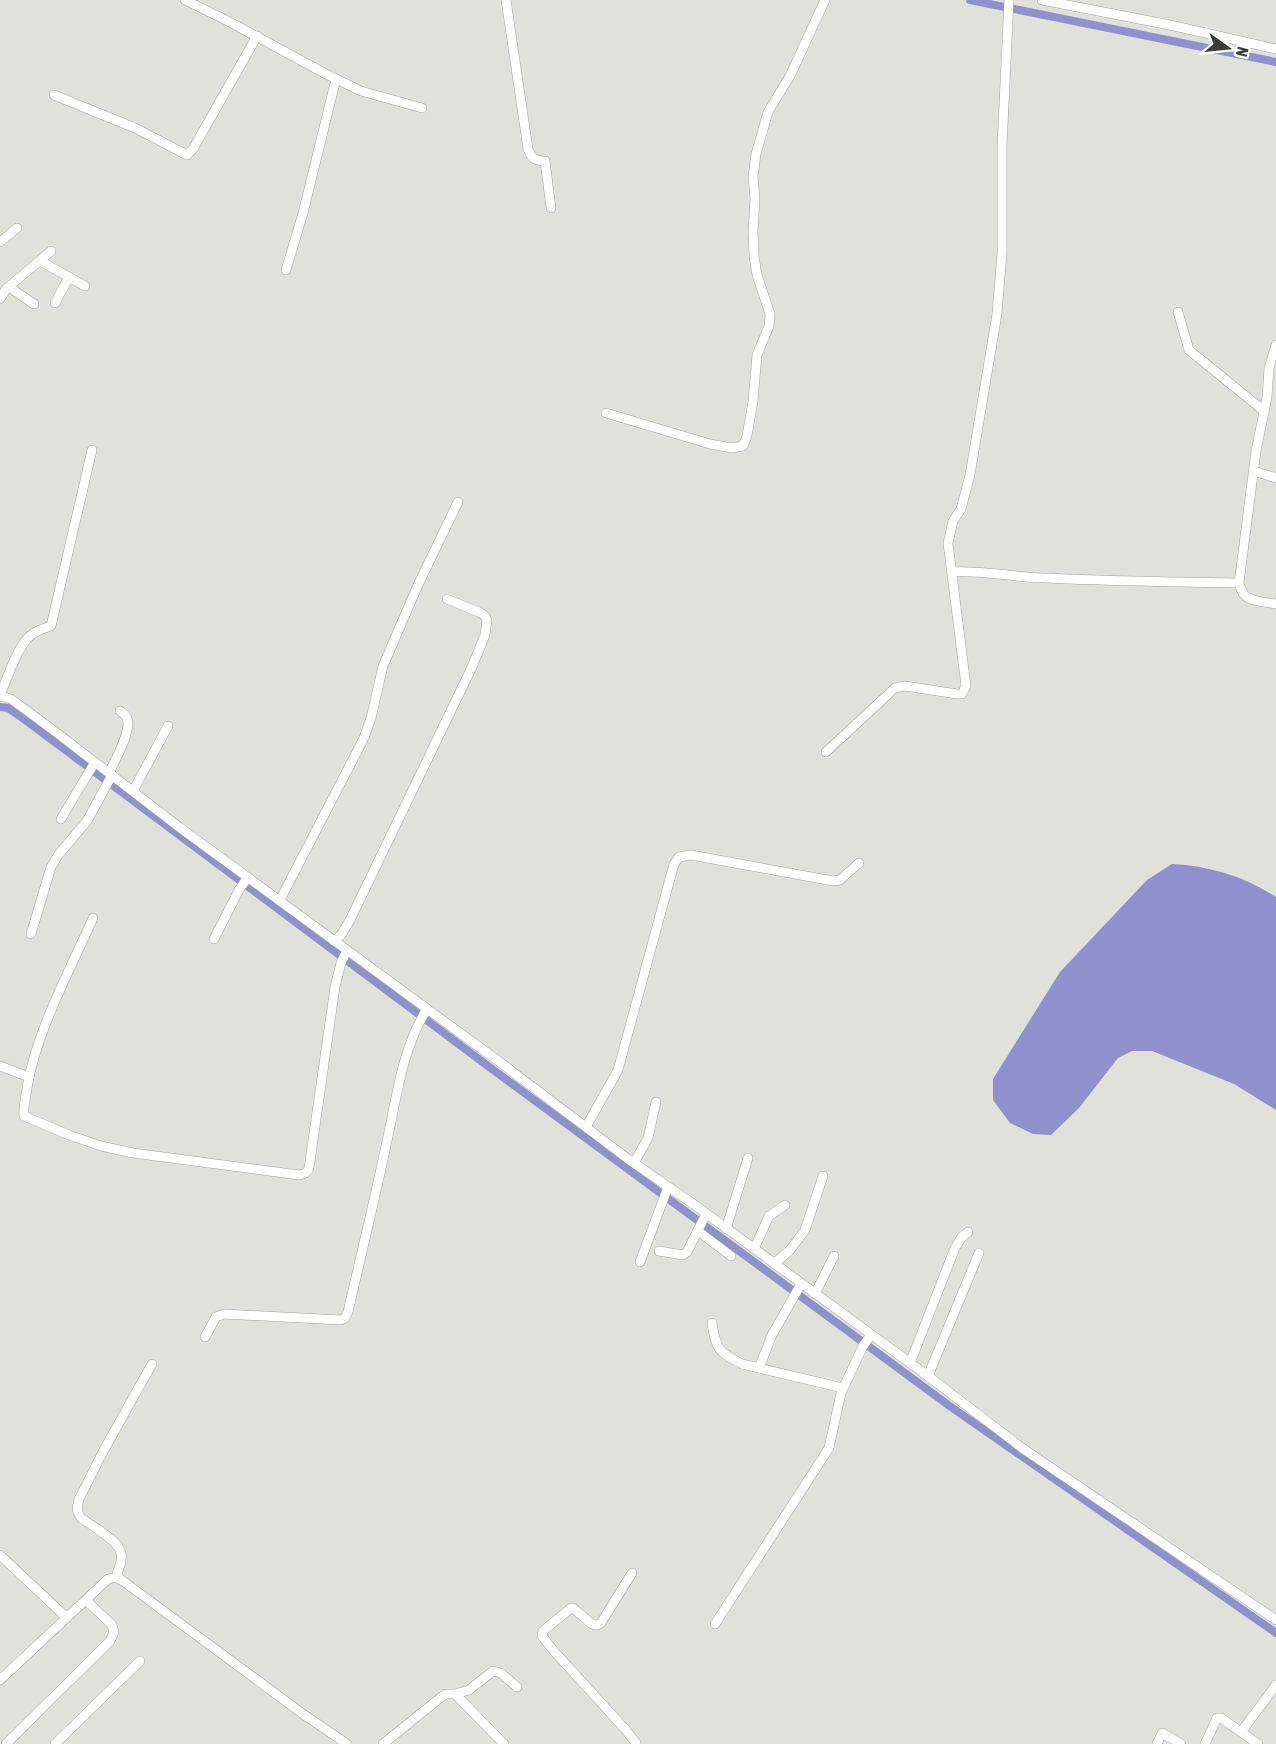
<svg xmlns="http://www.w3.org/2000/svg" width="1276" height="1744" viewBox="0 0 1276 1744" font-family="'Asap Condensed',sans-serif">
  <rect width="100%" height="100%" fill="#e0e1d9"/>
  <path fill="#9091cc" d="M1172 864C1209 866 1244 876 1276 897V1110L1234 1084 1152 1051H1132L1118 1058 1079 1108 1051 1135 1033 1134 1010 1123 993 1100V1079L1060 972 1147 880Z"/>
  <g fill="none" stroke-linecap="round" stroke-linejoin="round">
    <g stroke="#9091cc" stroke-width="8">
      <path d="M970 0 1276 62"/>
      <path d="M0 707 8 708 24 719 492 1069 951 1407 1276 1633"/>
    </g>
    <g stroke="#a1a29b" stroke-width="10">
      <g id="street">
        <path d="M185 0 226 20 326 74 361 91 422 108"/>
        <path d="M506 0 528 149C531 158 535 161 545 161L551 208"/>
        <path d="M1042 0 1170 25 1276 49"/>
        <path d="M54 95 135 128 187 155 193 149 257 36"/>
        <path d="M0 242 17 228"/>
        <path d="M40 261 85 286"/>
        <path d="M286 270 303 213 336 79"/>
        <path d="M9 287 34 304"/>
        <path d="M0 299 6 289 51 251"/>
        <path d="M55 303 69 277"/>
        <path d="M1178 312 1189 350 1264 411"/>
        <path d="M1276 345 1269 368 1267 397 1256 451 1239 583C1240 587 1241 590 1243 593 1248 602 1266 602 1276 604"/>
        <path d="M606 413 710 444 732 448 743 446 747 436 753 401 757 355 769 326 770 314 757 275 754 256 753 231 755 198 753 177 756 154 768 112 790 76 825 0"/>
        <path d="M1254 471 1276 478"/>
        <path d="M952 572C982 570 1012 577 1043 578 1108 581 1174 582 1239 583"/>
        <path d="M0 695C7 679 15 653 26 640 32 632 42 629 51 626L92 450"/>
        <path d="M0 696 11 699 57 733 179 827 501 1063 628 1159 692 1203 928 1376 1022 1448 1276 1620"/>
        <path d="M826 752 895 688 905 686 957 694H962L966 686 948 543 953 521 961 509 970 475 997 314 1002 253V147L1009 0"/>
        <path d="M109 773C115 760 132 731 127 718 125 714 123 713 120 711"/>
        <path d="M133 791 168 726"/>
        <path d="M61 819 95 762"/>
        <path d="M280 900 364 738 371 718 383 666 418 585 458 502"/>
        <path d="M93 918C70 970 36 1032 27 1088 26 1097 23 1106 24 1116L69 1135 101 1146 133 1153 299 1175C305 1174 307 1173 309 1168L335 987 341 963 347 950"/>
        <path d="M31 934 51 867 59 854 87 821 112 775"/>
        <path d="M214 939 239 890 248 877"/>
        <path d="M334 941 341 935 350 920 472 667 485 635 487 620 485 616 481 613 447 599"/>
        <path d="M0 1066 29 1077"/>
        <path d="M586 1127 618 1070 674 864 679 857 691 855 833 881 840 880 859 863"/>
        <path d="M634 1163 648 1138 656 1102"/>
        <path d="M726 1229 748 1158"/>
        <path d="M698 1231 731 1256"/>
        <path d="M754 1249 769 1216 785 1205"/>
        <path d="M659 1251 683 1255 687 1252 706 1214"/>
        <path d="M640 1262 668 1187"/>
        <path d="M774 1264 790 1250 805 1230 823 1176"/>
        <path d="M815 1294 834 1256"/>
        <path d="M712 1323C716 1349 718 1352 742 1364L843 1388"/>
        <path d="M205 1337 216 1317 224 1314 341 1320 345 1318 348 1312C361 1255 375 1198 387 1141 397 1096 402 1049 427 1009"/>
        <path d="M910 1363 955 1248 961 1238 968 1232"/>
        <path d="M759 1368 772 1335 801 1284"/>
        <path d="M928 1376 979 1253"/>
        <path d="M0 1555 67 1618"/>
        <path d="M632 1573 601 1623 597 1625 592 1624 573 1608H571L543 1631 542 1636 553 1650 625 1729 636 1743 635 1744"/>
        <path d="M116 1577C118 1570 123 1561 121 1553 119 1541 91 1525 81 1518 76 1511 77 1507 79 1499L105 1448 152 1364"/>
        <path d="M715 1624 829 1448 841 1393 863 1346 871 1335"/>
        <path d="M0 1680 108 1579 116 1577 123 1581 303 1714 347 1744"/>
        <path d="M455 1694 469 1690 493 1671 501 1673 517 1687"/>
        <path d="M1241 1732 1276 1685"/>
        <path d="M6 1744 110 1641 114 1632 112 1625 86 1600"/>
        <path d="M55 1744 140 1661"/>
        <path d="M383 1744 440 1698 446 1694H455L504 1744"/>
        <path d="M1157 1744 1162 1733 1181 1744"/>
        <path d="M1205 1744 1217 1718H1221L1258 1744"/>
      </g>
    </g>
    <use href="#street" stroke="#fff" stroke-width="9"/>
  </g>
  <g transform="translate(1228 48) rotate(105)" stroke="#fffffe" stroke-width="4.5" paint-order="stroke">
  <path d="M0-4.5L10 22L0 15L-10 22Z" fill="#3c3c39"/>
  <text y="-9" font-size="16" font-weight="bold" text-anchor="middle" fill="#3c3c39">N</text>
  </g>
</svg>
